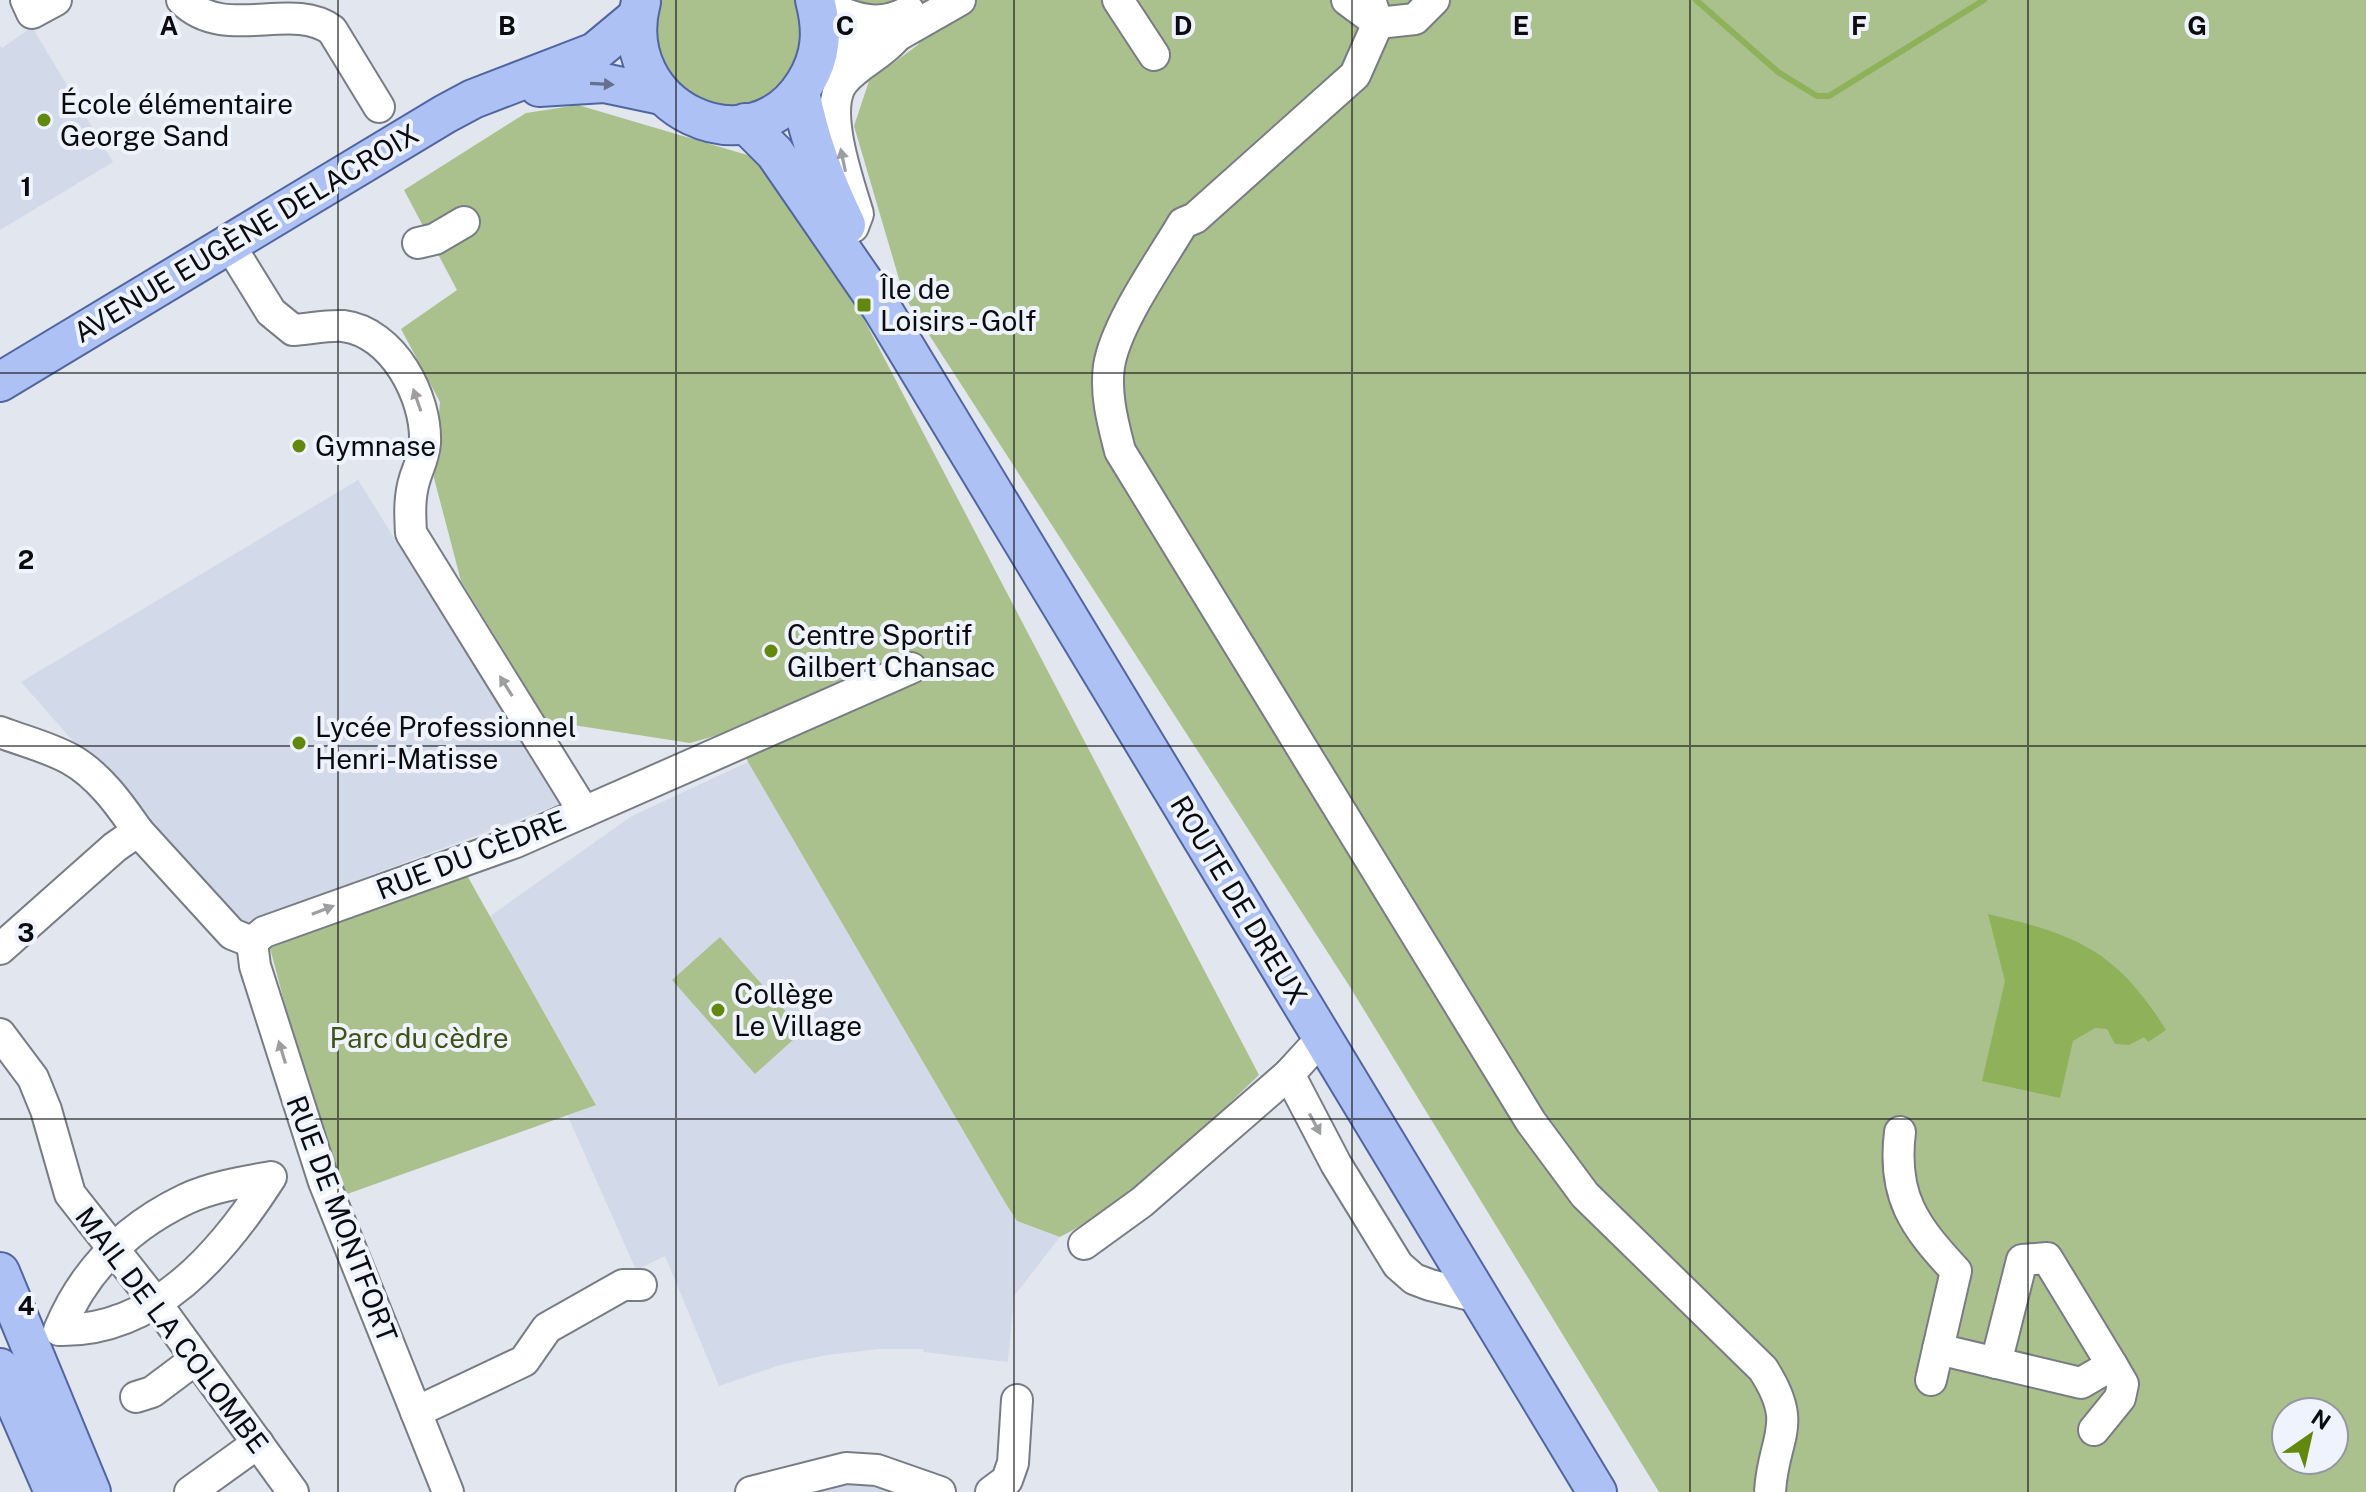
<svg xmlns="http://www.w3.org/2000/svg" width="2366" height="1492" viewBox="0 0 2366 1492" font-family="'Public Sans',sans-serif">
  <rect width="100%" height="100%" fill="#e2e6ef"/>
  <g fill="#d2d9e9">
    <path d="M32 27 113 162 0 230V46L2 48Z"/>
    <path d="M358 480 560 804 236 926 21 682Z"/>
    <path d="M748 762 1006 1204 1017 1221 1060 1237 1014 1296 1008 1362 924 1352 923 1349H879L827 1355 780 1365 719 1386 665 1256 636 1270 567 1114 596 1104 490 916 632 816Z"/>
    <path d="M853 1477 913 1492H785Z"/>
  </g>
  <g fill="#abc18d" fill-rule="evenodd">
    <path d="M660 0H794C813 50 790 98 736 106 723 108 705 107 693 100 684 95 662 63 654 52L657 6Z"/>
    <path d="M841 0H2366V1492H1659L1350 987 904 296 854 126 869 81 919 44 904 7 849 11ZM2286 1412H2334V1460H2286Z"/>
    <path d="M578 105 754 157 846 285 1259 1075 1127 1201 1060 1237 1017 1221 1006 1204 748 762 736 730 690 743 547 721 461 581 434 478 440 402 401 329 457 290 404 190 526 113Z"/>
    <path d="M464 870 596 1105 336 1198 270 948Z"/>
    <path d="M720 937 803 1031 755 1074 672 980Z"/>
  </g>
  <path fill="#8fb15a" d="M1988 914C2077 935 2116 950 2166 1030L2148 1042 2144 1037 2129 1045 2115 1044 2107 1029 2095 1028 2073 1041 2060 1098 1982 1081 2005 981Z"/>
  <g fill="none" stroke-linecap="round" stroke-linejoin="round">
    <path stroke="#8fb15a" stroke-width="6" d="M1696 0 1778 72 1817 96H1829L1984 0"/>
    <g stroke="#787c84" stroke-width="34">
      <g id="minor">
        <path d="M26 0 32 13 56 0"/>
        <path d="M182 0C225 43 291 0 332 30L379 107"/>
        <path d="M1118 0 1154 55"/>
        <path d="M1347 0 1378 23 1415 19 1434 0"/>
        <path d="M1370 0 1378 23 1355 75 1195 218 1183 223C1160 262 1116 323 1109 366 1105 395 1113 423 1120 451L1531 1122 1585 1195 1763 1369C1800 1426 1773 1436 1770 1492"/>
        <path d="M815 2C847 15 876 31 909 11"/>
        <path d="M815 67 855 46 897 36 960 0"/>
        <path d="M853 227 858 214C849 183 821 108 844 81 859 63 882 55 897 36"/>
        <path d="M418 243 435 239 464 222"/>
        <path d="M229 244 271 312 293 330C309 329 327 325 343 326 393 332 427 397 425 443 424 456 419 466 415 478 409 497 410 514 411 533L584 812 516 842 264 932 252 942"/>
        <path d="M0 732C23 741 48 747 70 759 99 775 120 805 138 831"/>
        <path d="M584 812 911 668"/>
        <path d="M252 942 255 966 324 1182 448 1492"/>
        <path d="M0 949 115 847 138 831 232 934 252 942"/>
        <path d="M0 1034 33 1078 46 1110 70 1194 156 1303 293 1492"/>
        <path d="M1322 1038 1289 1074 1336 1164 1398 1265 1414 1279 1430 1285 1478 1297"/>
        <path d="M1900 1132C1892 1196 1914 1226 1956 1271L1938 1349"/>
        <path d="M271 1177C223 1252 156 1332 59 1330 84 1270 127 1227 186 1199 212 1187 243 1182 271 1177Z"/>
        <path d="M1084 1244 1142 1202 1289 1074"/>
        <path d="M1996 1363 2022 1260 2047 1258 2112 1365"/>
        <path d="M1931 1380 1938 1349 2081 1383 2112 1365 2123 1384 2120 1398 2094 1430"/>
        <path d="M136 1397 152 1392 196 1359"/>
        <path d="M416 1412 524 1361 547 1328 623 1285H641"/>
        <path d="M190 1492 258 1443"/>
        <path d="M751 1492 846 1468 877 1470 940 1492"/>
        <path d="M991 1492 1007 1480 1013 1463 1017 1400"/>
      </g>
    </g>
    <g stroke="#51669f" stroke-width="42">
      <g id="major">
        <path d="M641 2C613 108 750 172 805 83 822 56 823 30 815 0"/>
        <path d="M539 87 604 83 661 95"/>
        <path d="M800 92C810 141 824 179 846 225"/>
        <path d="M745 123 775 153 881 307 1597 1492"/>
        <path d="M0 382 445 114 473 99 595 52 637 17"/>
        <path d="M0 1272 91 1492"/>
        <path d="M0 1368 54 1492"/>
      </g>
    </g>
    <use href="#minor" stroke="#fff" stroke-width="30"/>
    <use href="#major" stroke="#adc1f4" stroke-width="38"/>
  </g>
  <defs><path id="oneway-solid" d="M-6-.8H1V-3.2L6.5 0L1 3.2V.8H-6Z" transform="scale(2)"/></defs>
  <use fill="#64708d" href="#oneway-solid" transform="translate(602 84) rotate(3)"/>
  <g fill="#9d9e9f">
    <use href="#oneway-solid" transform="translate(843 160) rotate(-102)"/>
    <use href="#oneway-solid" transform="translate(417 400) rotate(-109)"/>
    <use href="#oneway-solid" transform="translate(506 686) rotate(-122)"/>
    <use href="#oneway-solid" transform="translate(323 910) rotate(-21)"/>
    <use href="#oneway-solid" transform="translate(282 1052) rotate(-107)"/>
    <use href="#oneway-solid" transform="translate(1315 1124) rotate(62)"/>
  </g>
  <path fill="none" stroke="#0b0c0f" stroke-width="2" stroke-opacity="0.55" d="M338 0V1492M676 0V1492M1014 0V1492M1352 0V1492M1690 0V1492M2028 0V1492M0 373H2366M0 746H2366M0 1119H2366"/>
  <g fill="#62880e" stroke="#eff3fd" stroke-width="3">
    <circle cx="44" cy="120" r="8"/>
    <rect x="856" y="297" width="16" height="16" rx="4"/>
    <circle cx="299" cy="446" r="8"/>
    <circle cx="771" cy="651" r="8"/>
    <circle cx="299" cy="743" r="8"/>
    <circle cx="718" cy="1010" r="8"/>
  </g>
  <g text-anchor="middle" stroke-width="8" stroke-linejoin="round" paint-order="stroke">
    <g font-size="28" fill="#0b0c0f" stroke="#eff3fd" text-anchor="start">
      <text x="60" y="114">École élémentaire<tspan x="60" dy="32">George Sand</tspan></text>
      <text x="880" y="299">Île de<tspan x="880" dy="32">Loisirs - Golf</tspan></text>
      <text x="315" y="456">Gymnase</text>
      <text x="787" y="645">Centre Sportif<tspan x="787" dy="32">Gilbert Chansac</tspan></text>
      <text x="315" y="737">Lycée Professionnel<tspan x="315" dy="32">Henri-Matisse</tspan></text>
      <text x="734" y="1004">Collège<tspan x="734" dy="32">Le Village</tspan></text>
    </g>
    <g font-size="28" fill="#0b0c0f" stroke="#eff3fd">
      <text transform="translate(246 233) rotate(-31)" y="10">AVENUE EUGÈNE DELACROIX</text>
      <text transform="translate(471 855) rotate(-21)" y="10">RUE DU CÈDRE</text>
      <text transform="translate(1239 900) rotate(59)" y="10">ROUTE DE DREUX</text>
      <text transform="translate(342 1219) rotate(69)" y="10">RUE DE MONTFORT</text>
      <text transform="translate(172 1330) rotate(53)" y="10">MAIL DE LA COLOMBE</text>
    </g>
    <g font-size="28" fill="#3e5416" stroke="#eff3fd">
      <text x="419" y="1048">Parc du cèdre</text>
    </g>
  </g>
  <g font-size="26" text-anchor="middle" font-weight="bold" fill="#0b0c0f" stroke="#eff3fd" stroke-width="8" stroke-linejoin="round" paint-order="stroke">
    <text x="169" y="35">A</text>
    <text x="507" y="35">B</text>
    <text x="845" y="35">C</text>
    <text x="1183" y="35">D</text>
    <text x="1521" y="35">E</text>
    <text x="1859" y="35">F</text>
    <text x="2197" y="35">G</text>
    <text x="26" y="196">1</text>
    <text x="26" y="569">2</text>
    <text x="26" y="942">3</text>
    <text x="26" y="1315">4</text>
  </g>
  <g transform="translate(2310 1436) rotate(34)"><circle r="38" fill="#eff3fd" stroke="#94979e" stroke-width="2"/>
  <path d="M0-6L14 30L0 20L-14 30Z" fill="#62880e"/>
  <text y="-12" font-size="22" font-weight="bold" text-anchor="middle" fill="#0b0c0f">N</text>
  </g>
</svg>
